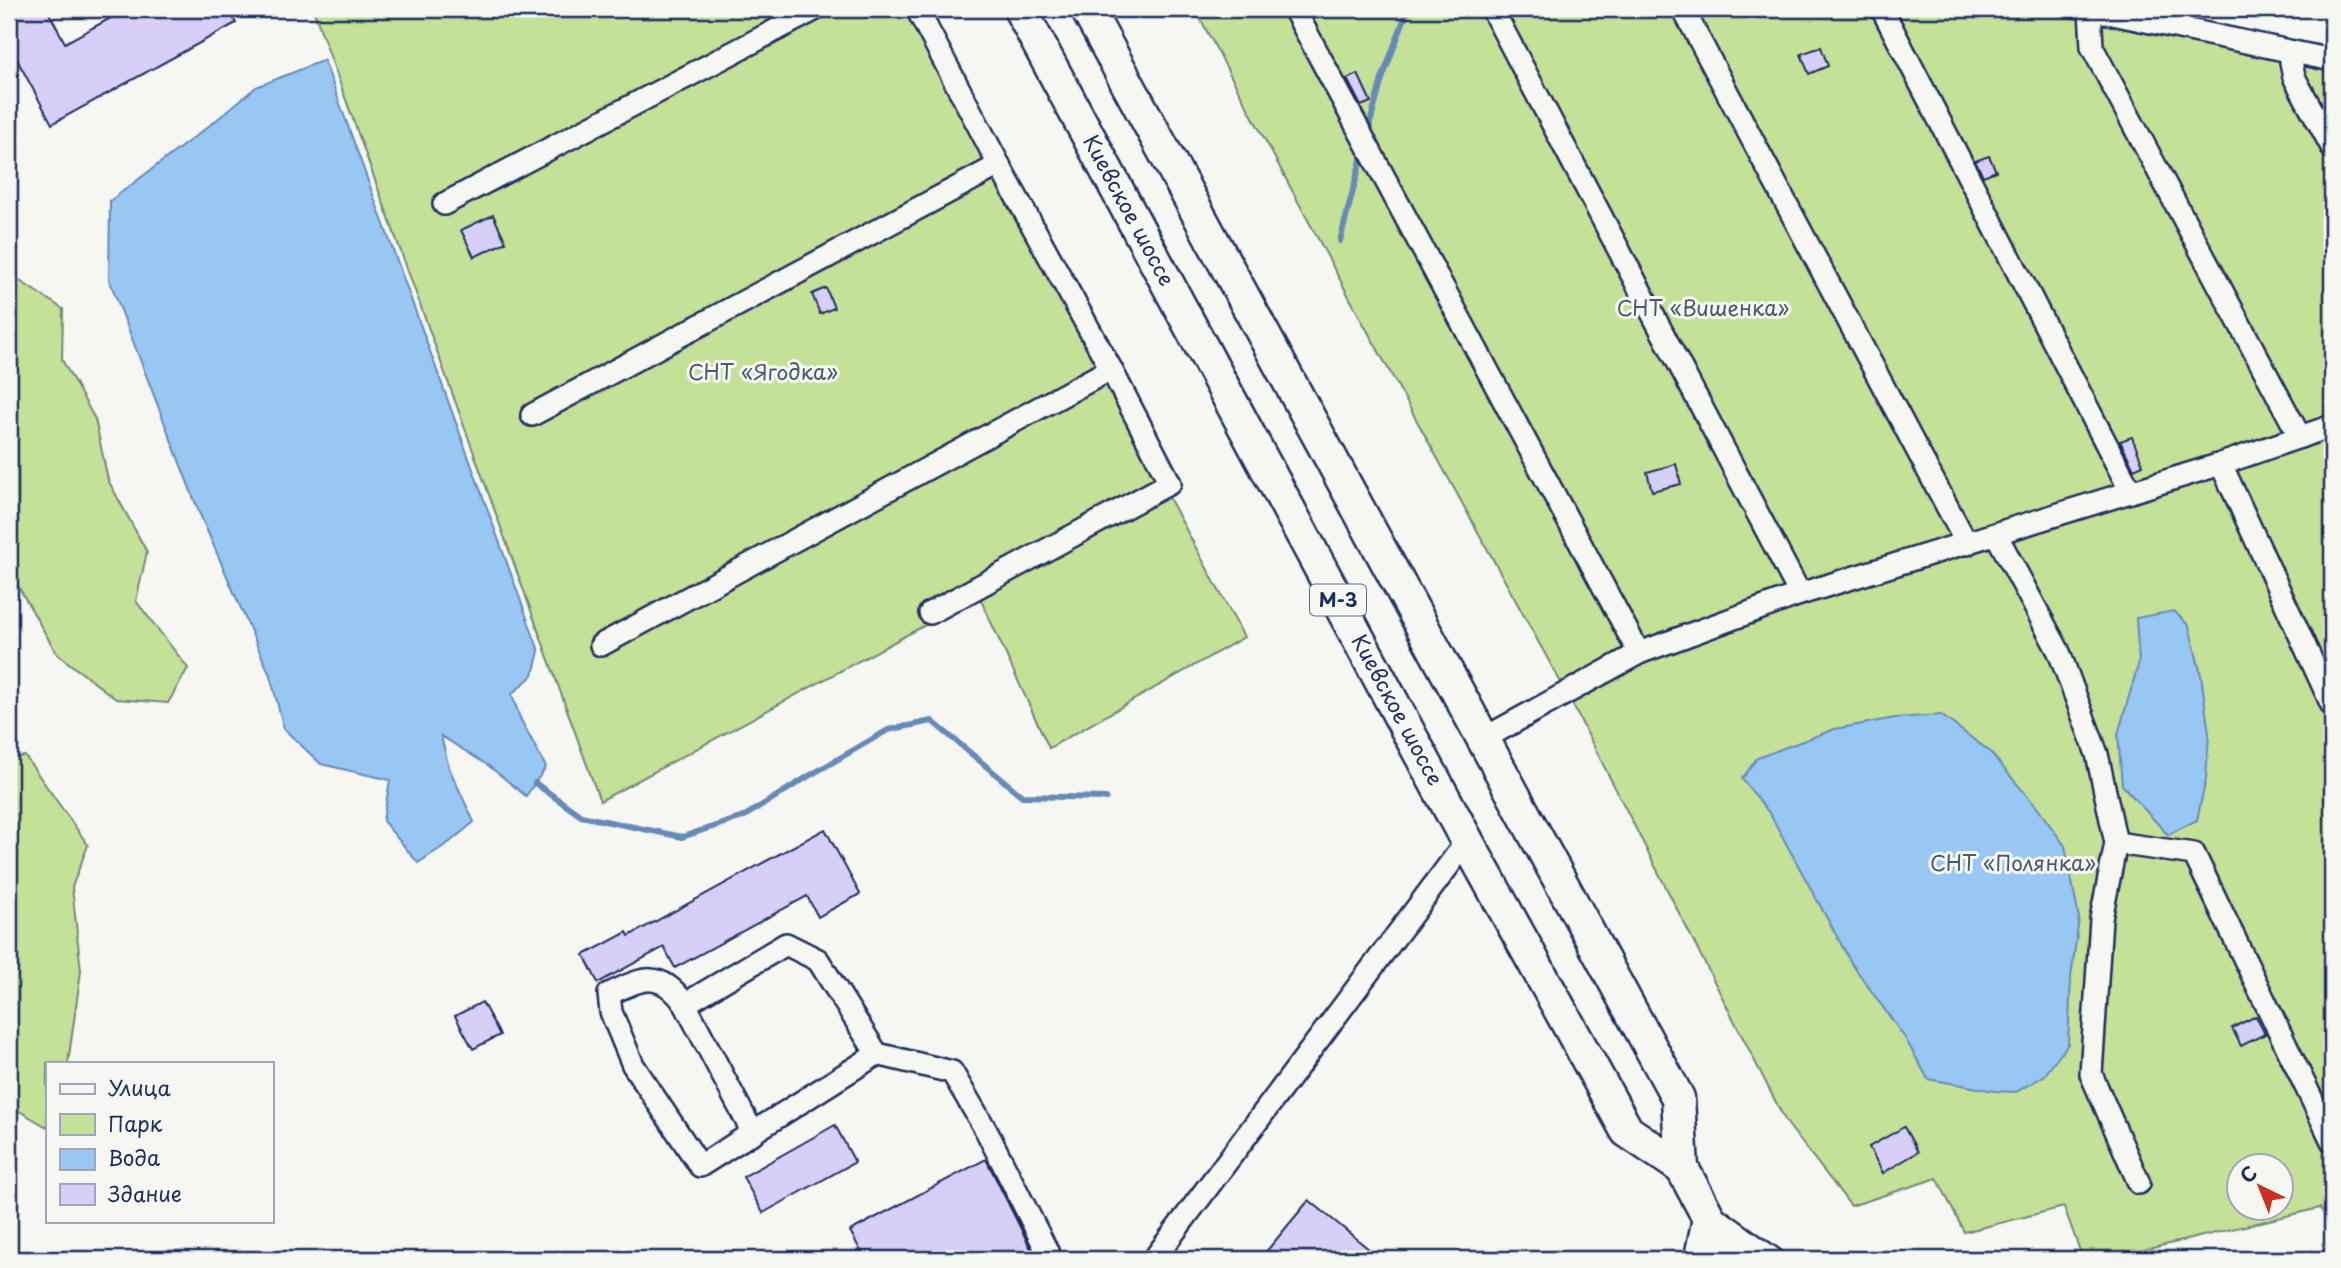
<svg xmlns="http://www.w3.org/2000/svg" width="2341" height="1268" viewBox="0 0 2341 1268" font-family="'Playpen Sans',sans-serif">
  <rect width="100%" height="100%" fill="#f6f6f2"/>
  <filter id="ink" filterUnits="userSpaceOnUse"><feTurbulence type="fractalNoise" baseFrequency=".0143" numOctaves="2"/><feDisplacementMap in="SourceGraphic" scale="14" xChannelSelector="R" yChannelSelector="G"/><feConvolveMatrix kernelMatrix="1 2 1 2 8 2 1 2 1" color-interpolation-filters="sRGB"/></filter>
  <g filter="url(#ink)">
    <g fill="#c5e097" stroke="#70887a" stroke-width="2" fill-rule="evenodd">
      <path d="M313 9H906L1244 637 1049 748 979 596 600 801Z"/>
      <path d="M1195 9H2029L2332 71V1227L2320 1208 2106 1259H2083L2064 1207 1964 1232 1937 1178 1851 1206 1786 1122 1566 692 1362 321ZM2240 1166H2282V1208H2240Z"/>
      <path d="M9 274 63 309 62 360 95 419 108 480 147 552 136 601 188 668 168 703 116 699 57 654 17 584 9 563Z"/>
      <path d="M25 756 88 845 72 887 81 971 68 1063H47V1127L9 1105V758Z"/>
    </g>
    <g fill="#98c7f3" stroke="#668ab7" stroke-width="2">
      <path d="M324 60 539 651 533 675 512 694 520 718 546 767 526 796 489 766 441 736 449 768 474 822 450 842 418 863 383 821 390 780 321 764 284 729 270 675 199 512 109 279 110 201 214 122 256 87Z"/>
      <path d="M2174 611 2189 626 2201 675 2209 734 2206 779 2197 820 2168 835 2122 785 2118 734 2139 662 2136 618Z"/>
      <path d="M1941 715 1989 751 2036 806 2065 846 2079 918 2071 978 2068 1044 2044 1076 2016 1092 1995 1091 1928 1079 1905 1038 1852 964 1770 814 1742 779 1757 758 1835 729 1895 718Z"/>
    </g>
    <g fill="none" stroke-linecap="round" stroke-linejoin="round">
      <g stroke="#668ab7" stroke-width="6">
        <path d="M1367 134 1382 79 1408 9"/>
        <path d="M1340 241 1363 152"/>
        <path d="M535 783 581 816 682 837 743 817 809 776 888 730 932 721 1022 796 1106 798"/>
      </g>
    </g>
    <g fill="#d7cff7" stroke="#1b2f5e" stroke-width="2">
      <path d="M9 9H47L65 43 127 9H228L236 23 52 124 9 45Z"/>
      <path d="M1821 47 1828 66 1809 74 1801 54Z"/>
      <path d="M1358 74 1371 102 1361 106 1347 79Z"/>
      <path d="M1989 156 1996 171 1983 176 1975 161Z"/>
      <path d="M493 215 506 242 474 257 461 230Z"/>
      <path d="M826 288 834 308 820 314 812 294Z"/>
      <path d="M2132 437 2143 465 2134 469 2120 441Z"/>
      <path d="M1676 464 1681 484 1652 491 1647 472Z"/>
      <path d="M825 829 860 894 818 917 807 896 675 968 664 947 598 983 584 955 627 932 629 936Z"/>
      <path d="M482 1002 500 1035 473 1049 455 1016Z"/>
      <path d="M2256 1016 2265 1034 2241 1046 2232 1028Z"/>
      <path d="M835 1125 855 1162 763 1213 743 1177Z"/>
      <path d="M1904 1127 1918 1152 1883 1173 1869 1147Z"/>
      <path d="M986 1159 1036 1259H865L850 1231Z"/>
      <path d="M1309 1200 1381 1259H1260Z"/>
    </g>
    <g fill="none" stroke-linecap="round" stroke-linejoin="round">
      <g stroke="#1b2f5e" stroke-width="26">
        <g id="minor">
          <path d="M1294 9 1639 653"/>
          <path d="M1492 9 1800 594"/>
          <path d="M1683 9 1967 544"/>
          <path d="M1882 9 2131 492"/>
          <path d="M2089 9 2332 60"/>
          <path d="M2090 9 2092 47 2300 437"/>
          <path d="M2294 52 2291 62 2294 77 2332 147"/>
          <path d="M444 204 816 9"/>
          <path d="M532 415 999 165 917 9"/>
          <path d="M2221 464 2332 705"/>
          <path d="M1996 534 2059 652 2097 754 2116 843 2101 919 2091 1074 2139 1183"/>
          <path d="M930 613 1170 483 1111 369"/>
          <path d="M601 645 1111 369 999 165"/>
          <path d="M1483 739 1639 653 1800 594 2221 464 2332 426"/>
          <path d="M2116 843 2194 854 2332 1141"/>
          <path d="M685 1004 753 1133"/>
          <path d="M877 1054 700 1166 633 1065 611 1012 609 994C643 978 660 969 685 1004L786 944 818 960 877 1054 952 1072 987 1132 1051 1259"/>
          <path d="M1154 1259 1467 841"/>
          <path d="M1695 1259 1705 1210 1773 1259"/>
        </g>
      </g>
      <g stroke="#1b2f5e" stroke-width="37">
        <g id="highway">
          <path id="s1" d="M1020 9 1467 841 1627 1131 1682 1168"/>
          <path d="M1087 9 1678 1098 1682 1168 1731 1259"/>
        </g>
      </g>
      <use href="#minor" stroke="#f6f6f2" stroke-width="21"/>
      <use href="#highway" stroke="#f6f6f2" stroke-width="32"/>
    </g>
  </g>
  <g text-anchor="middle" stroke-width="6" stroke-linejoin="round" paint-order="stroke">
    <rect fill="#f6f6f2" stroke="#5d6b8a" stroke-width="2" x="1310" y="584.5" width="56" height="31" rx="5"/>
    <g font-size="19" font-weight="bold" fill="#1b2f5e">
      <text x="1338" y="607">М-3</text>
    </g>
    <g font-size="21" fill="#1b2f5e" stroke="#f6f6f2">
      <text dy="7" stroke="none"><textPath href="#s1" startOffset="229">Киевское шоссе</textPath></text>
      <text dy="7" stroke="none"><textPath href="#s1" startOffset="796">Киевское шоссе</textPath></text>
    </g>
    <g font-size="21" fill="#465b6c" stroke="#f6f6f2">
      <text x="1703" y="316">СНТ «Вишенка»</text>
      <text x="763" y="380">СНТ «Ягодка»</text>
      <text x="2013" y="871">СНТ «Полянка»</text>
    </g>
  </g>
  <rect width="2341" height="1268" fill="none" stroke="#f6f6f2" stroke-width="35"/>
  <rect x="18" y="18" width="2306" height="1233" fill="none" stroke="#1b2f5e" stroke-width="2.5" filter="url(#ink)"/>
  <rect x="46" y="1062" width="228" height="161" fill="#f6f6f2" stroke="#9ea6b7" stroke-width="2"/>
  <rect x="60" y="1084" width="35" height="10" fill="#f6f6f2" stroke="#9ea6b7" stroke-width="2"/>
  <text x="108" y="1096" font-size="21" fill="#1b2f5e">Улица</text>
  <rect x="60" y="1114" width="35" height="21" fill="#c5e097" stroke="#9ea6b7" stroke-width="2"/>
  <text x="108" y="1132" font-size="21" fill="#1b2f5e">Парк</text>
  <rect x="60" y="1149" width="35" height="21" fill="#98c7f3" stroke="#9ea6b7" stroke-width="2"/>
  <text x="108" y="1166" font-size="21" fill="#1b2f5e">Вода</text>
  <rect x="60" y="1184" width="35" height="21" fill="#d7cff7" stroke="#9ea6b7" stroke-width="2"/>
  <text x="108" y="1202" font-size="21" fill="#1b2f5e">Здание</text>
  <g transform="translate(2260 1187) rotate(317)"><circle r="33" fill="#f6f6f2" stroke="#9ea6b7" stroke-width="2"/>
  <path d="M0-5L12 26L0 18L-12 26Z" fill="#c8321e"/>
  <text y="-10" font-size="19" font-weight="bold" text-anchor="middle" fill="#1b2f5e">С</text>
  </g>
</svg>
